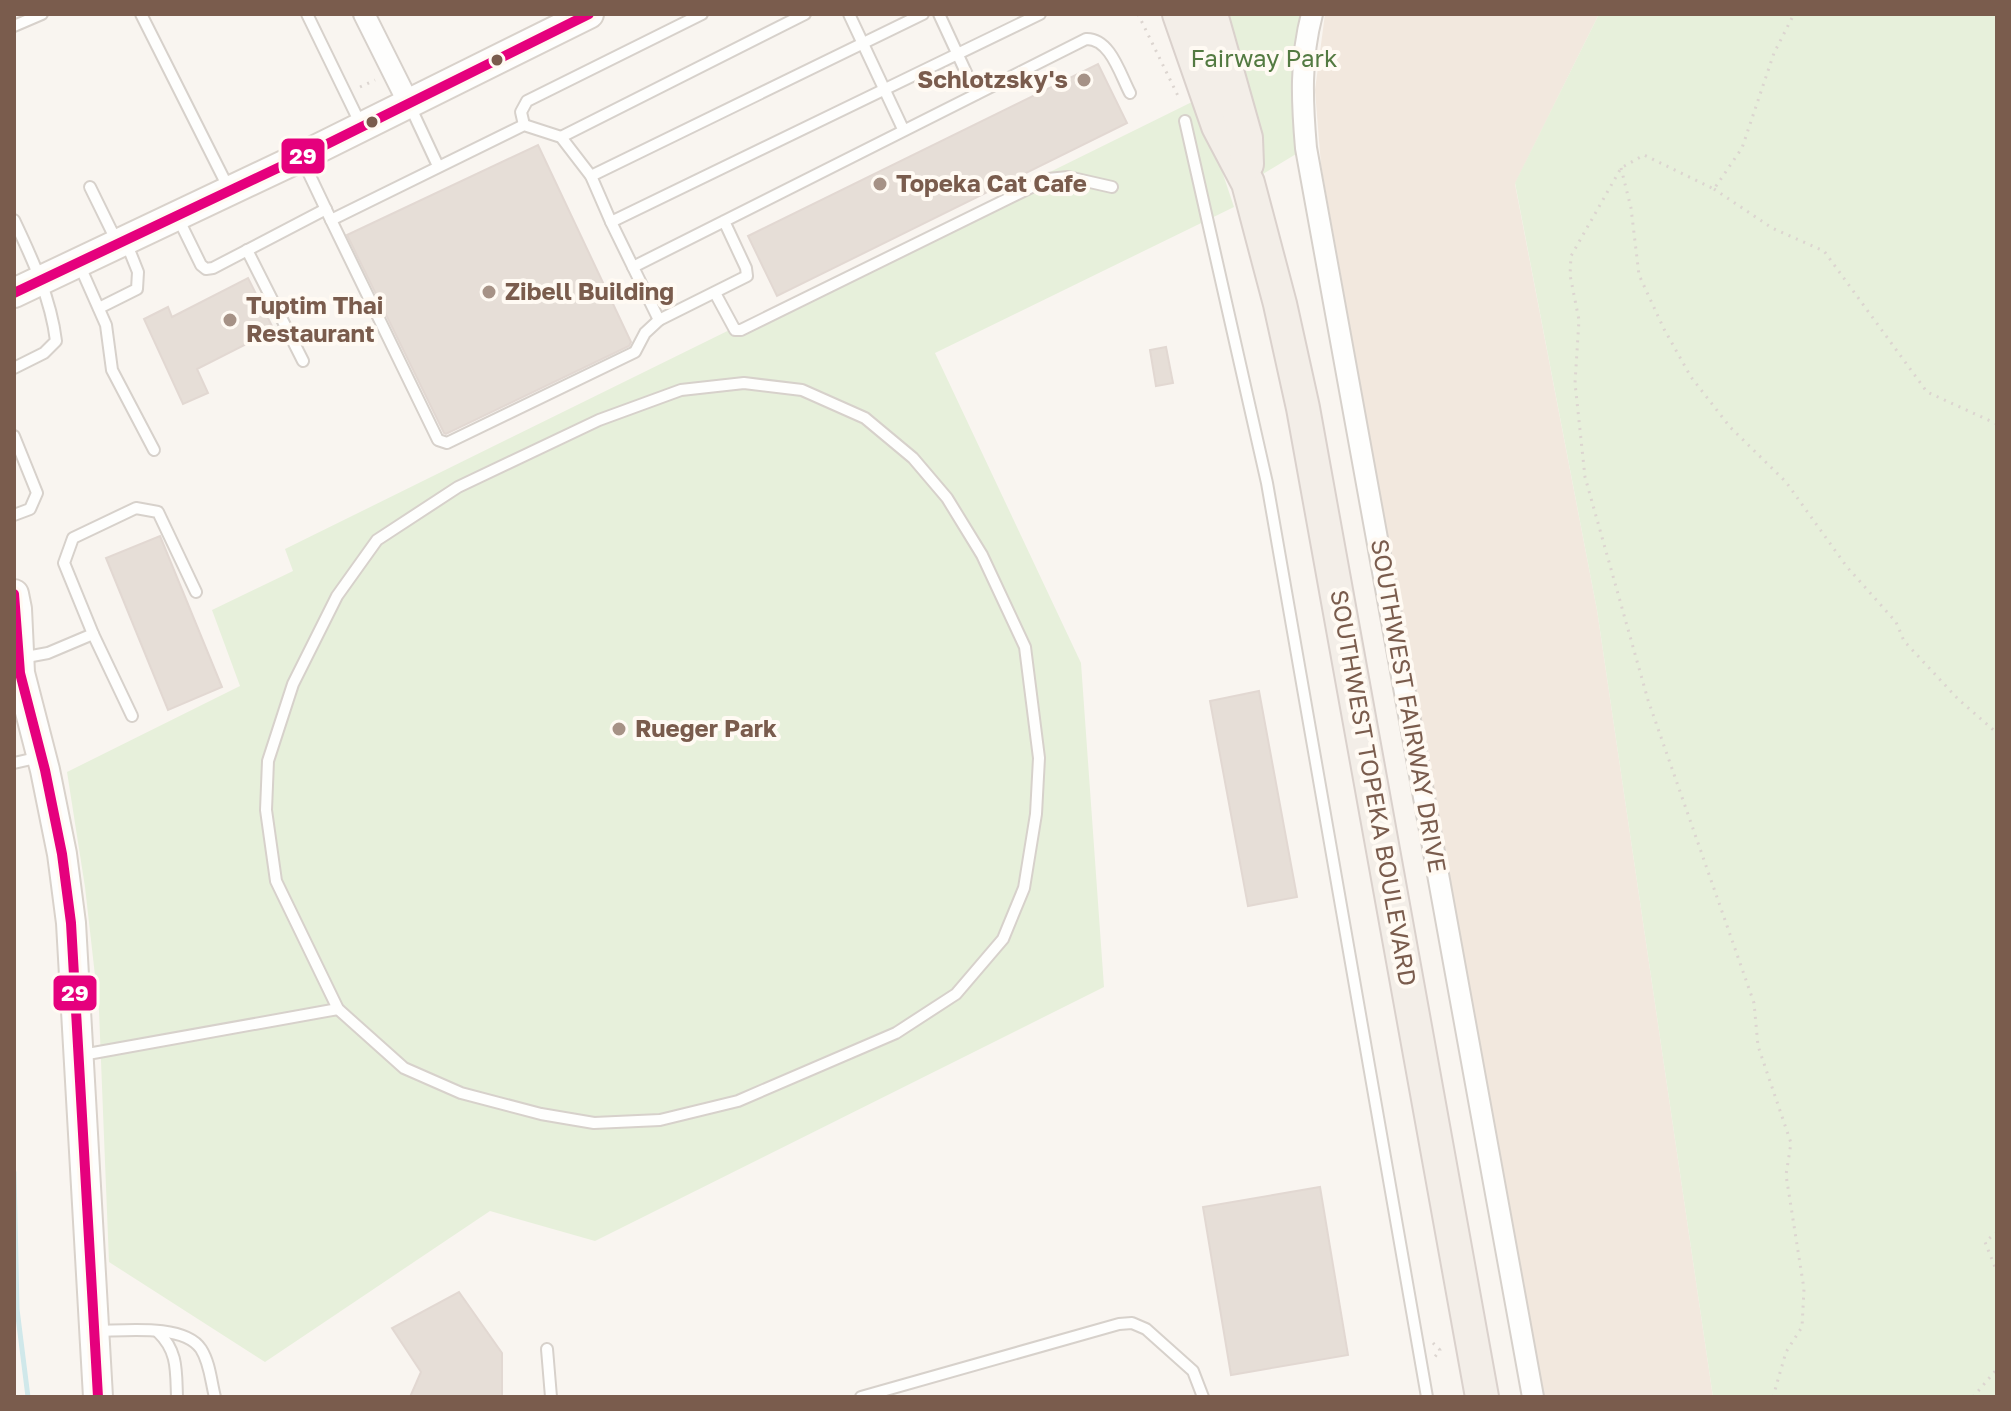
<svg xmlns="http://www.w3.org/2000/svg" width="2011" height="1411" viewBox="0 0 2011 1411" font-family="'Golos Text',sans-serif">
  <rect width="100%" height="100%" fill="#f9f5f0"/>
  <path fill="#f2e8de" d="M1325 14H1599L1515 184 1597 610 1713 1397H1543L1321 165 1315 90Z"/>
  <g fill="#e7f0db">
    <path d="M1210 14H1313L1306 148 1248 183Z"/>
    <path d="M1599 14H1997V1397H1713L1597 610 1515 183Z"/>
    <path d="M1198 99 1234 207 935 353 1081 663 1104 987 595 1241 490 1211 265 1362 109 1262 99 1011 85 887 67 772 240 686 212 610 293 571 285 549Z"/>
  </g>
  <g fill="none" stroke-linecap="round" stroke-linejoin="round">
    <path stroke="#d0e8ea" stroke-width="5" d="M14 1172 17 1309 28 1397"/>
  </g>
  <g fill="#e6ded7" stroke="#e2d8d2" stroke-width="2">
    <path d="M1098 64 1127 123 777 296 748 236Z"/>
    <path d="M538 145 631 342 629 346 446 434 444 433 347 235Z"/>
    <path d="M248 278 274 330 197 369 208 393 183 404 144 319 168 307 172 317Z"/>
    <path d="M1166 347 1173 383 1156 386 1150 350Z"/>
    <path d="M160 536 222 687 168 710 106 558Z"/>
    <path d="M1259 691 1297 897 1248 906 1210 701Z"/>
    <path d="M1320 1187 1348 1355 1231 1375 1203 1207Z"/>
    <path d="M459 1292 502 1353V1397H410L421 1372 392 1328Z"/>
  </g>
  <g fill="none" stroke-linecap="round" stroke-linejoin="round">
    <g stroke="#d7d1cb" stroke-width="14">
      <g id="service">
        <path d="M141 14 229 189"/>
        <path d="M307 14 361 125"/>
        <path d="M849 14 903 129"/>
        <path d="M939 14 976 94"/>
        <path d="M14 26 42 14"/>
        <path d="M410 106 438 166"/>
        <path d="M1185 121 1267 483 1427 1397"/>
        <path d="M524 125 521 112 527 101 702 14"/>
        <path d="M561 137 805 14"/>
        <path d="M302 159 331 220 524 125 561 137 591 176 611 222 1040 14"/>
        <path d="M591 176 923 14"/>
        <path d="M90 187 117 242"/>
        <path d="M178 218 201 265 206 269 213 268 326 209"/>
        <path d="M14 220C32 258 51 299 56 341L44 353 14 368"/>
        <path d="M331 220 438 440 447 443 635 352 645 333 659 320"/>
        <path d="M724 221 746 268 747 276 659 320 633 267 1086 39C1110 38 1120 74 1130 93"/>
        <path d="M611 222 633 267"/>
        <path d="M247 250 303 361"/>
        <path d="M79 264 106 325 112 370 154 450"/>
        <path d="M715 293 735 330H741L1048 179 1068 177 1112 187"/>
        <path d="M99 308 137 289 138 272 126 242"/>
        <path d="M744 383 802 390 865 418 913 458 947 498 982 555 1025 647 1039 758 1036 814 1024 888 1003 939 956 994 896 1033 738 1101 660 1120 594 1123 541 1114 461 1093 404 1068 338 1009 276 881 266 810 268 761 293 684 337 596 377 540 458 487 599 420 681 390Z"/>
        <path d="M14 436 37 493 30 509 14 515"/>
        <path d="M93 634 132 716"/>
        <path d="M21 658 48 653 93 634 64 563 73 538 136 508 158 512 196 592"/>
        <path d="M14 763 40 757"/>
        <path d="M82 1055 338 1009"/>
        <path d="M95 1331C122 1331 184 1323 201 1349 210 1363 211 1382 215 1397"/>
        <path d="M158 1332C178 1351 176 1371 177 1397"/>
        <path d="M547 1349 551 1397"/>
        <path d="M861 1397 1119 1324 1132 1323 1146 1329 1193 1371 1203 1397"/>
      </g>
    </g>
    <g stroke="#d7d1cb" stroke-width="24">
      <g id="minor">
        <path d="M364 14 409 104"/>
        <path d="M1312 14C1300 59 1302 102 1306 148L1533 1397"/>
      </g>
    </g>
    <g stroke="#d9d2cb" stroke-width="32">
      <g id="secondary">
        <path d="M14 293 301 157 589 14"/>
        <path d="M14 594 17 609 20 673 45 770 62 854 71 923 98 1397"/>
      </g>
    </g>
    <g stroke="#dad1cc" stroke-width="36">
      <g id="primary">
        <path d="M1179 14 1218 126 1248 183 1280 304 1303 408 1482 1397"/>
        <path d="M1211 14 1246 138 1247 164"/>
      </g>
    </g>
    <g stroke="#dcd5d0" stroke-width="3" stroke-dasharray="2 6" stroke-linecap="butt">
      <path d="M1138 14 1180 100"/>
      <path d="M360 87 375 80"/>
      <path d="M1621 168 1631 208 1639 275 1664 329 1691 377 1730 427 1786 482 1847 567 1896 622 1904 641 1958 699 1997 733"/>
      <path d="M1714 189 1772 228 1824 251 1927 392 1997 424"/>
      <path d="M1997 1232 1985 1242 1997 1272"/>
      <path d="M1433 1343 1440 1350 1434 1358"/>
      <path d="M1773 1397 1786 1352 1802 1327 1804 1289 1786 1175 1791 1143 1758 1046 1754 1003 1648 700 1585 477 1575 383 1579 320 1570 275 1571 256 1621 168 1644 155 1714 189 1742 148 1774 53 1794 14"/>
      <path d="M1973 1397 1997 1369"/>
    </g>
    <use href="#service" stroke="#fefefd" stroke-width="10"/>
    <use href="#minor" stroke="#fefefd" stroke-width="20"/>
    <use href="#secondary" stroke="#fefefd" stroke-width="28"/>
    <use href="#primary" stroke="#f3eee8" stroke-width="32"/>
    <g stroke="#fffaf3" stroke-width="16">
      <g id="bus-1">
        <path d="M14 293 301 157 589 14"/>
        <path d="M14 594 20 673 45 770 62 854 71 923 98 1397"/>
      </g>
    </g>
    <use href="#bus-1" stroke="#e5007d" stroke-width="10"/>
  </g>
  <g fill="#7a5c4d" stroke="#fffaf3" stroke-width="3">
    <circle cx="497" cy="60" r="7"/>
    <circle cx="372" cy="122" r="7"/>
  </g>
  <g fill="#a69286" stroke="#fffaf3" stroke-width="3">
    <circle cx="1084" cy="80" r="8"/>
    <circle cx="880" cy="184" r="8"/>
    <circle cx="489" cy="292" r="8"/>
    <circle cx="230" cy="320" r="8"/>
    <circle cx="619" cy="729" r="8"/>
  </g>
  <g text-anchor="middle" stroke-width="8" stroke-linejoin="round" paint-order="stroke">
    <g font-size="24" fill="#537a41" stroke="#fffaf3">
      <text x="1264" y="67">Fairway Park</text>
    </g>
    <g font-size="24" font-weight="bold" fill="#7a5c4d" stroke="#fffaf3" text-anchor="start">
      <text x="1068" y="88" text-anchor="end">Schlotzsky's</text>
      <text x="896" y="192">Topeka Cat Cafe</text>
      <text x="505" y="300">Zibell Building</text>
      <text x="246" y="314">Tuptim Thai<tspan x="246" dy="28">Restaurant</tspan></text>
      <text x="635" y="737">Rueger Park</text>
    </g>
    <g font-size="24" fill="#7a5c4d" stroke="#fffaf3">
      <text transform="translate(1408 706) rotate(80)" y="8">SOUTHWEST FAIRWAY DRIVE</text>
      <text transform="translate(1373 788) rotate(80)" y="8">SOUTHWEST TOPEKA BOULEVARD</text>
    </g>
  </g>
  <g stroke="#fffaf3" stroke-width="3">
    <rect x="280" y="137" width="46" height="38" rx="8" fill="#e5007d"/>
    <rect x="52" y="974" width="46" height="38" rx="8" fill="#e5007d"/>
  </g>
  <g font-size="22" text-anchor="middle" font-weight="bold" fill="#fff">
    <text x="303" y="164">29</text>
    <text x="75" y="1001">29</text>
  </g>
  <rect width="2011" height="1411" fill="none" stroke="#7a5c4d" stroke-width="32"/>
</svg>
